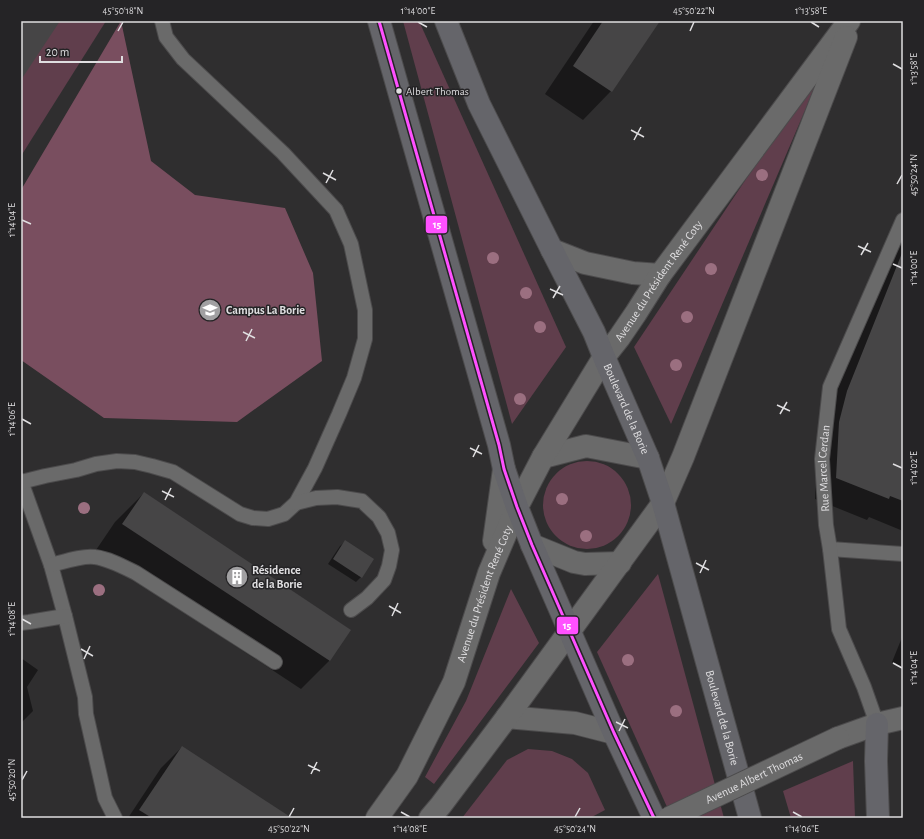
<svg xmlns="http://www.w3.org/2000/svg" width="924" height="839" viewBox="0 0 924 839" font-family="'Alegreya Sans',sans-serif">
  <rect width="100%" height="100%" fill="#2f2e2f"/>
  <g fill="#603e4c">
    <path d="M21 21H106L21 156Z"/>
    <path d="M403 21H419L566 347 512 424Z"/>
    <path d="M818 71 821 73 671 424 634 347Z"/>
    <circle cx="587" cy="505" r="44"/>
    <path d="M658 574 724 818H672L597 652Z"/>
    <path d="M511 589 539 643 434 784 425 777 466 701Z"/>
    <path d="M528 749 552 751 572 759 588 773 605 810 590 818H462L507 760Z"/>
    <path d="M853 761 855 818H791L783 791Z"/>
  </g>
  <path fill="#794e5f" d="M121 21 151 161 195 195 285 208 313 273 322 361 237 422 104 418 21 360V190Z"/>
  <g fill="#0007">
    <path d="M594 21H659L611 91 583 120 545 94Z"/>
    <path d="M903 218V531L869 517 867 520 815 499 818 444 826 413Z"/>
    <path d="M144 493 350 630 329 661 301 689 94 553 115 522Z"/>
    <path d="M346 541 361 577 356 582 328 564 340 546Z"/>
    <path d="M903 635V667L892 662Z"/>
    <path d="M21 658 38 670 27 687 33 711 21 723Z"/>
    <path d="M182 747 290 818H128L161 768Z"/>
  </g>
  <g fill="#464546">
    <path d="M21 21H60L21 80Z"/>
    <path d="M603 21H660L612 92 573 66Z"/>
    <path d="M902 253H903V501L890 496 889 499 836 478 839 422 847 391Z"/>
    <path d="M144 492 351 630 330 661 122 524Z"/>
    <path d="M345 540 374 559 362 578 333 559Z"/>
    <path d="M182 746 292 818H152L139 810Z"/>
  </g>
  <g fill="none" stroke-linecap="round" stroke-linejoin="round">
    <g stroke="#4c4b4c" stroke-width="16">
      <g id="service">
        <path d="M21 481 51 565 65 616 85 697 86 714 105 798 115 818"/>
        <path d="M21 482 45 476 76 470 96 464 117 461 135 462 152 466 173 472 240 514 253 518 268 519 284 514 296 503 315 468 339 414 354 378 365 339V310L351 244 336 210 283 153 183 59 166 37 162 21"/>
        <path d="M296 503 316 498 337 497 362 501 379 517 388 533 392 550 389 566 384 580 367 598 351 610"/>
        <path d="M830 549 903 554"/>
        <path d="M51 565C63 562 83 555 95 557 109 559 122 566 136 573L275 662"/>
        <path d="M21 623 29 622 65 616"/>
        <path id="s1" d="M877 724 864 687 839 629 830 549 826 525 822 459 830 387 903 220"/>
      </g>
    </g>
    <g stroke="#4c4b4c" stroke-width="24">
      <g id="tertiary">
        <path d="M552 250 585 263 633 273 660 275"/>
        <path d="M543 457 586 446 648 458"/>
        <path d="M494 541 504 469"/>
        <path d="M532 545 574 562 585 564 620 563"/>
        <path d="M507 717 575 723 614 733"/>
        <path d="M838 738 877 724 903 718"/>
        <path id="s2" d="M377 818 407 776 454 682 489 573 517 507 543 457 604 357 619 338 636 313 660 275 849 21"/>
        <path d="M430 818 441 805 507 717 663 503 683 457 846 37"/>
      </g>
    </g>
    <g stroke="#4c4b4c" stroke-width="24">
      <g id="primary">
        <path d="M379 21 499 445 504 469 517 507 532 545 614 733 654 818"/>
        <path id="s3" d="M446 21 479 104 552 250 594 332 604 357 648 458 663 503 750 818"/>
        <path d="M877 724 876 761 878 818"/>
      </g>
    </g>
    <use href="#service" stroke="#6a6a6a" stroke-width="14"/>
    <use href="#tertiary" stroke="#6a6a6a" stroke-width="22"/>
    <use href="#primary" stroke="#65656a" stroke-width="22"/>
    <g stroke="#4c4b4c" stroke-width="24" stroke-linecap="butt">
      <g id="tertiary-bridge">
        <path id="s4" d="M669 818 838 738"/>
      </g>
    </g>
    <use href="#tertiary-bridge" stroke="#6a6a6a" stroke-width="22"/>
    <g stroke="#252426" stroke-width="6">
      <path id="bus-1" d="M379 21 499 445 504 469 517 507 532 545 614 733 654 818"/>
    </g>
    <use href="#bus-1" stroke="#ff50ff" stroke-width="3"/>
  </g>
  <g fill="#9b6f80">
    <circle cx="762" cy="175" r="6"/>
    <circle cx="493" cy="258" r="6"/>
    <circle cx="711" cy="269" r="6"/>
    <circle cx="526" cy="293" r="6"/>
    <circle cx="687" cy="317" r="6"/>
    <circle cx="540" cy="327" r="6"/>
    <circle cx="676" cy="365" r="6"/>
    <circle cx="520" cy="399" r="6"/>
    <circle cx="562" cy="499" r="6"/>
    <circle cx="84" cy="508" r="6"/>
    <circle cx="586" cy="536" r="6"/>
    <circle cx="99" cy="590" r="6"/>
    <circle cx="628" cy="660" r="6"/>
    <circle cx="676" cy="711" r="6"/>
  </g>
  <path fill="none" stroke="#dfdee0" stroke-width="1.5" d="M418 22 427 27M811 22 819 27M118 31 123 22M690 31 694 22M893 64 902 69M631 130 644 137M634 140 641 127M323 173 336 180M326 183 333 170M897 184 902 175M22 220 31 224M858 246 871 252M861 255 868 243M893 264 902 268M550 289 563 295M553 298 560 286M243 332 255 338M246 341 252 329M777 405 790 411M780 414 787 402M22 419 31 424M470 448 482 454M473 457 479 445M893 464 902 468M162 491 174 497M165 500 171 488M696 563 709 570M700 573 706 560M389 606 401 613M392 616 398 603M22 619 31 624M81 649 93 656M84 659 90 646M893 663 902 668M616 722 628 728M619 731 625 719M308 765 320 771M311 774 317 762M22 780 27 771M401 812 410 817M793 812 802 817M289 817 294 808M575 817 580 808"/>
  <defs>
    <g id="university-disc" transform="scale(1.15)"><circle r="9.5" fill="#a1a0a2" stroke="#252426"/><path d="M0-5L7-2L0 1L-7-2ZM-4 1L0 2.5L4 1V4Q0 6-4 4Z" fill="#fff"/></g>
    <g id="building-disc" transform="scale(1.15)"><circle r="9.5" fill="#a1a0a2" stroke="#252426"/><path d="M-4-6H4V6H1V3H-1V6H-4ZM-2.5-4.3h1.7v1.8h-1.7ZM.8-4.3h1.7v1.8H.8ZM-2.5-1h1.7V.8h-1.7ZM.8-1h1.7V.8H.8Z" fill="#fff"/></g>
  </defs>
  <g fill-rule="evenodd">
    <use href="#university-disc" x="210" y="310"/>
    <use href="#building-disc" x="237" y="577"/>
  </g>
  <circle fill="#dfdee0" stroke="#252426" stroke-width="1.5" cx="399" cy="91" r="3.5"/>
  <g text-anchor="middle" stroke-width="3" stroke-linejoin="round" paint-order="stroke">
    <g font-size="11" fill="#dfdee0" stroke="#252426" text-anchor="start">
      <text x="406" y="95">Albert Thomas</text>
    </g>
    <g font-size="12" fill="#dfdee0" stroke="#252426">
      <text dy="4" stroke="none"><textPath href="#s2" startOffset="610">Avenue du Président René Coty</textPath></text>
      <text dy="4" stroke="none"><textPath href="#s3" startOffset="428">Boulevard de la Borie</textPath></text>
      <text dy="4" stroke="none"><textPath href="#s1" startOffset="264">Rue Marcel Cerdan</textPath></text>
      <text dy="4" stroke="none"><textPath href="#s2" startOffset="250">Avenue du Président René Coty</textPath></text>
      <text dy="4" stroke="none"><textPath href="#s3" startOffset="752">Boulevard de la Borie</textPath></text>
      <text dy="4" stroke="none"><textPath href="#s4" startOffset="94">Avenue Albert Thomas</textPath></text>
    </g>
    <g font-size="12" font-weight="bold" fill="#dfdee0" stroke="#252426" text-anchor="start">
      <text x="226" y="314">Campus La Borie</text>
      <text x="252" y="574">Résidence<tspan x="252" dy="14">de la Borie</tspan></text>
    </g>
  </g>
  <g stroke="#252426" stroke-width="1.5">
    <rect x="425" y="215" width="23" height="19" rx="4" fill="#ff50ff"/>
    <rect x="556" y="616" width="23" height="19" rx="4" fill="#ff50ff"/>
  </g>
  <g font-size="11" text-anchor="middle" font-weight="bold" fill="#fff">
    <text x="437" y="228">15</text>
    <text x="567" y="629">15</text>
  </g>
  <rect width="924" height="839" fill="none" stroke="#252426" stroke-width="44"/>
  <path d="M40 56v6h82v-6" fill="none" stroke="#dfdee0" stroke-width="2"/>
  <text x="46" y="56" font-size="12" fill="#dfdee0" stroke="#252426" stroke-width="3" paint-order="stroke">20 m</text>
  <rect x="22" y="22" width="880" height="795" fill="none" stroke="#dfdee0" stroke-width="1.5"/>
  <g font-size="10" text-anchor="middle" fill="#dfdee0">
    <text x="123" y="14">45°50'18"N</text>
    <text x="418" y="14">1°14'00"E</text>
    <text x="694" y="14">45°50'22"N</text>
    <text x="811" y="14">1°13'58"E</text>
    <text transform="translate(913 69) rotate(-90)" y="4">1°13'58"E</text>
    <text transform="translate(913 175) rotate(-90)" y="4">45°50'24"N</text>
    <text transform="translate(11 220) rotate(-90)" y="4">1°14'04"E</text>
    <text transform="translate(913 268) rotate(-90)" y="4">1°14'00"E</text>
    <text transform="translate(11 419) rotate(-90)" y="4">1°14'06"E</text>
    <text transform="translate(913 468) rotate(-90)" y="4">1°14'02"E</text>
    <text transform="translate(11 619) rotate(-90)" y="4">1°14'08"E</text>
    <text transform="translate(913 668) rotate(-90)" y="4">1°14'04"E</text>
    <text transform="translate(11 780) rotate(-90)" y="4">45°50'20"N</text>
    <text x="289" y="832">45°50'22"N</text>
    <text x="410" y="832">1°14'08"E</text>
    <text x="575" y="832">45°50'24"N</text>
    <text x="802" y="832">1°14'06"E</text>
  </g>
</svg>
